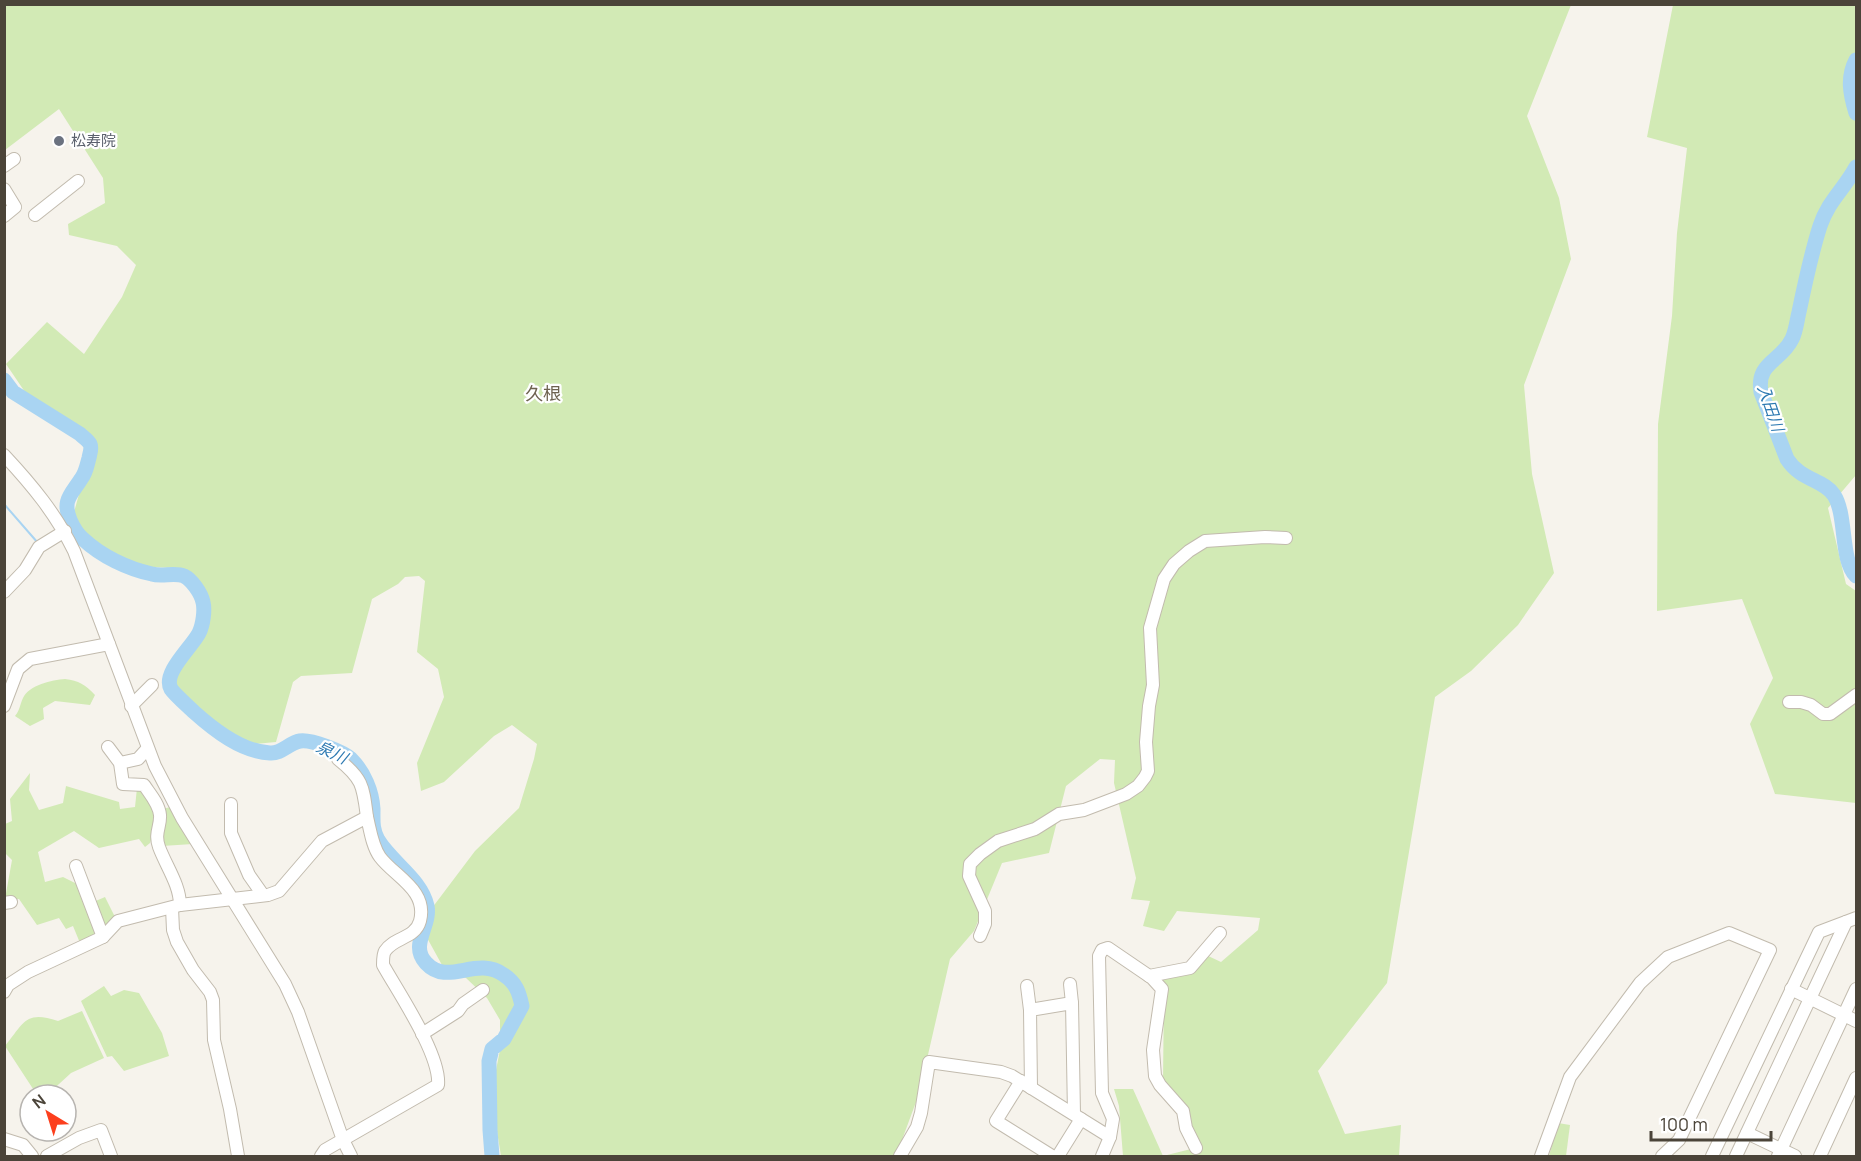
<svg xmlns="http://www.w3.org/2000/svg" width="1861" height="1161" viewBox="0 0 1861 1161" font-family="Manrope,'Noto Sans JP',sans-serif">
  <rect width="100%" height="100%" fill="#f6f3ec"/>
  <g fill="#d2eab5">
    <path d="M5 5H1571L1527 116 1559 198 1571 259 1524 385 1532 474 1554 573 1518 625 1471 671 1435 697 1387 983 1318 1071 1345 1134 1401 1125 1399 1156H1123L1119 1106 1114 1089H1133L1163 1156 1195 1148 1163 1082 1164 989 1159 977 1204 954 1221 962 1258 930 1260 918 1177 911 1164 931 1143 926 1150 901 1131 899 1136 878 1114 783 1115 760 1100 759 1066 786 1049 853 1002 863 974 931 950 959 919 1094 896 1156H501L491 1095 500 1050V1020L487 998 466 978 442 965 426 936 432 908 475 851 519 808 534 759 537 744 512 725 494 736 444 782 421 791 417 763 444 697 438 669 417 652 425 581 419 576 405 577 398 584 372 599 352 673 301 676 293 682 276 742 255 744 211 729 174 691V670L204 629 206 600 188 574 174 568 125 566 86 544 71 523 93 444 27 395 6 364 47 322 84 354 122 297 136 265 117 246 69 235 68 224 105 203 103 178 59 109 5 150Z"/>
    <path d="M1673 5H1856V475L1828 508 1846 584 1856 591V803L1775 794 1750 724 1773 678 1742 599 1657 611 1658 424 1672 316 1677 233 1687 148 1647 137Z"/>
    <path d="M65 679C79 681 85 684 95 695L90 705 55 701 43 708 44 719 30 726 15 716C20 710 20 704 23 698 29 685 52 680 65 679Z"/>
    <path d="M30 773 29 790 39 810 63 803 66 786 119 802 120 809 135 807 137 788H146L158 818 150 843 145 847 139 839 99 848 74 831 38 852 45 882 63 877 83 887 91 903 105 897 116 919 109 926 80 943 73 926 66 929 59 918 37 925 19 899H5L12 860 5 853V824L12 821 10 799Z"/>
    <path d="M171 807 193 844 162 846V809Z"/>
    <path d="M104 986 111 996 124 990 139 993 162 1033 169 1056 124 1071 112 1056 107 1057 81 1001Z"/>
    <path d="M82 1011 104 1058 71 1073 47 1095H37L5 1046C24 1023 25 1010 58 1021Z"/>
    <path d="M1558 1123 1570 1125 1566 1156H1549Z"/>
  </g>
  <g fill="none" stroke-linecap="round" stroke-linejoin="round">
    <g stroke="#a9d4f2" stroke-width="2">
      <path d="M4 504 38 543"/>
      <path d="M64 525 70 520"/>
    </g>
    <g stroke="#a9d4f2" stroke-width="15">
      <path d="M1856 60C1847 77 1850 94 1856 113"/>
      <path d="M1856 167C1845 188 1828 201 1820 226 1811 254 1805 283 1799 312 1797 320 1796 331 1792 339 1781 362 1756 362 1761 392L1787 459C1801 481 1823 479 1834 495 1847 515 1840 560 1856 576"/>
      <path d="M4 380 13 392 80 434C83 437 88 440 90 444 92 448 90 453 89 458 87 465 86 473 81 479 71 495 62 500 70 520 73 527 77 534 83 539 101 556 128 569 152 574 162 577 175 572 184 576 192 580 201 593 203 602 205 610 203 625 199 633 192 647 162 673 171 689 175 695 189 707 194 712 214 730 242 752 270 753 281 754 289 743 300 741 311 739 343 752 351 759 364 772 372 791 373 809 373 821 372 829 378 840 392 863 421 879 427 906 431 926 409 945 426 963 448 987 476 955 504 975 516 983 519 992 522 1006L504 1039 492 1049 489 1061 490 1130 492 1156"/>
    </g>
    <g stroke="#c2bbae" stroke-width="14">
      <g id="minor">
        <path d="M4 166 14 159"/>
        <path d="M4 189 15 207 4 216"/>
        <path d="M35 215 78 181"/>
        <path d="M4 455C32 485 56 514 74 551L155 766 182 818 285 984 298 1012 343 1140 351 1156"/>
        <path d="M4 592 25 570 39 547 65 531"/>
        <path d="M1789 702H1801L1811 705 1823 714H1830L1856 695"/>
        <path d="M4 706 18 669 30 659 109 644"/>
        <path d="M131 706 152 685"/>
        <path d="M108 747 120 763 123 784 144 785C150 794 159 804 160 815 161 826 154 833 159 847 166 866 180 885 180 905"/>
        <path d="M338 759C363 779 363 786 367 817"/>
        <path d="M120 763 138 759 147 749"/>
        <path d="M231 804V833L249 875 263 895"/>
        <path d="M76 866 103 937"/>
        <path d="M4 903 11 902"/>
        <path d="M172 908 173 930 177 942 193 970 210 992 213 1000 214 1040 230 1109 238 1156"/>
        <path d="M980 936 985 924V911L969 876 970 864 980 854 998 841 1035 829 1059 814 1084 810 1126 794 1138 786 1145 777 1148 771 1146 742 1149 706 1153 685 1150 628 1164 579 1174 564 1189 551 1205 541 1265 537 1286 538"/>
        <path d="M1149 976 1190 968 1220 933"/>
        <path d="M1070 984 1072 1003"/>
        <path d="M1027 986 1030 1010"/>
        <path d="M1791 989 1856 1021"/>
        <path d="M4 992 8 985 28 972 103 937 118 921 180 905 268 895 279 891 322 841 367 817C370 829 372 846 380 857 395 877 428 890 420 921 415 939 394 937 385 951 383 954 383 961 383 965 398 992 441 1055 438 1085L325 1150 321 1156"/>
        <path d="M422 1034 458 1011 463 1004 483 990"/>
        <path d="M1021 1081 996 1121 1052 1156"/>
        <path d="M1031 1088 1030 1010 1072 1003 1074 1114"/>
        <path d="M1747 1133 1795 1156"/>
        <path d="M4 1139 23 1145 32 1156"/>
        <path d="M47 1156 79 1138 101 1130 111 1156"/>
        <path d="M900 1156 917 1127 921 1113 929 1062 1001 1072 1012 1076 1110 1137"/>
        <path d="M1058 1156 1081 1119"/>
        <path d="M1102 1156 1110 1137 1113 1119 1102 1093 1099 956 1102 950 1108 948 1152 978 1162 989 1153 1050 1155 1076 1160 1085 1183 1111 1186 1128 1196 1148"/>
        <path d="M1541 1156 1570 1077 1640 983 1668 957 1729 933 1770 950 1679 1140 1662 1156"/>
        <path d="M1712 1156 1819 932 1856 918"/>
        <path d="M1736 1156 1846 922"/>
        <path d="M1778 1156 1856 989"/>
        <path d="M1820 1156 1856 1078"/>
      </g>
    </g>
    <use href="#minor" stroke="#fff" stroke-width="12"/>
  </g>
  <circle fill="#6b7280" stroke="#fff" stroke-width="2" cx="59" cy="141" r="6"/>
  <g text-anchor="middle" stroke-width="4.5" stroke-linejoin="round" paint-order="stroke">
    <g font-size="15" fill="#5b616d" stroke="#fff" text-anchor="start">
      <text x="71" y="146">松寿院</text>
    </g>
    <g font-size="16" font-style="italic" fill="#2e7ab2" stroke="#fff">
      <text transform="translate(1771 408) rotate(71)" y="6">入田川</text>
      <text transform="translate(332 752) rotate(25)" y="6">泉川</text>
    </g>
    <g font-size="18" fill="#6e6250" stroke="#fff">
      <text x="543" y="400">久根</text>
    </g>
  </g>
  <rect width="1861" height="1161" fill="none" stroke="#4b4439" stroke-width="12"/>
  <g transform="translate(48 1113) rotate(322)"><circle r="28" fill="#ffffff" stroke="#b7b4b0" stroke-width="1.5"/>
  <path d="M0-4.5L10 22L0 15L-10 22Z" fill="#fc3f1d"/>
  <text y="-9" font-size="16" font-weight="bold" text-anchor="middle" fill="#4b4439">N</text>
  </g>
  <path d="M1651 1131v9h120v-9" fill="none" stroke="#4b4439" stroke-width="3"/>
  <text x="1660" y="1131" font-size="18" fill="#4b4439" stroke="#ffffff" stroke-width="4.5" paint-order="stroke">100 m</text>
</svg>
